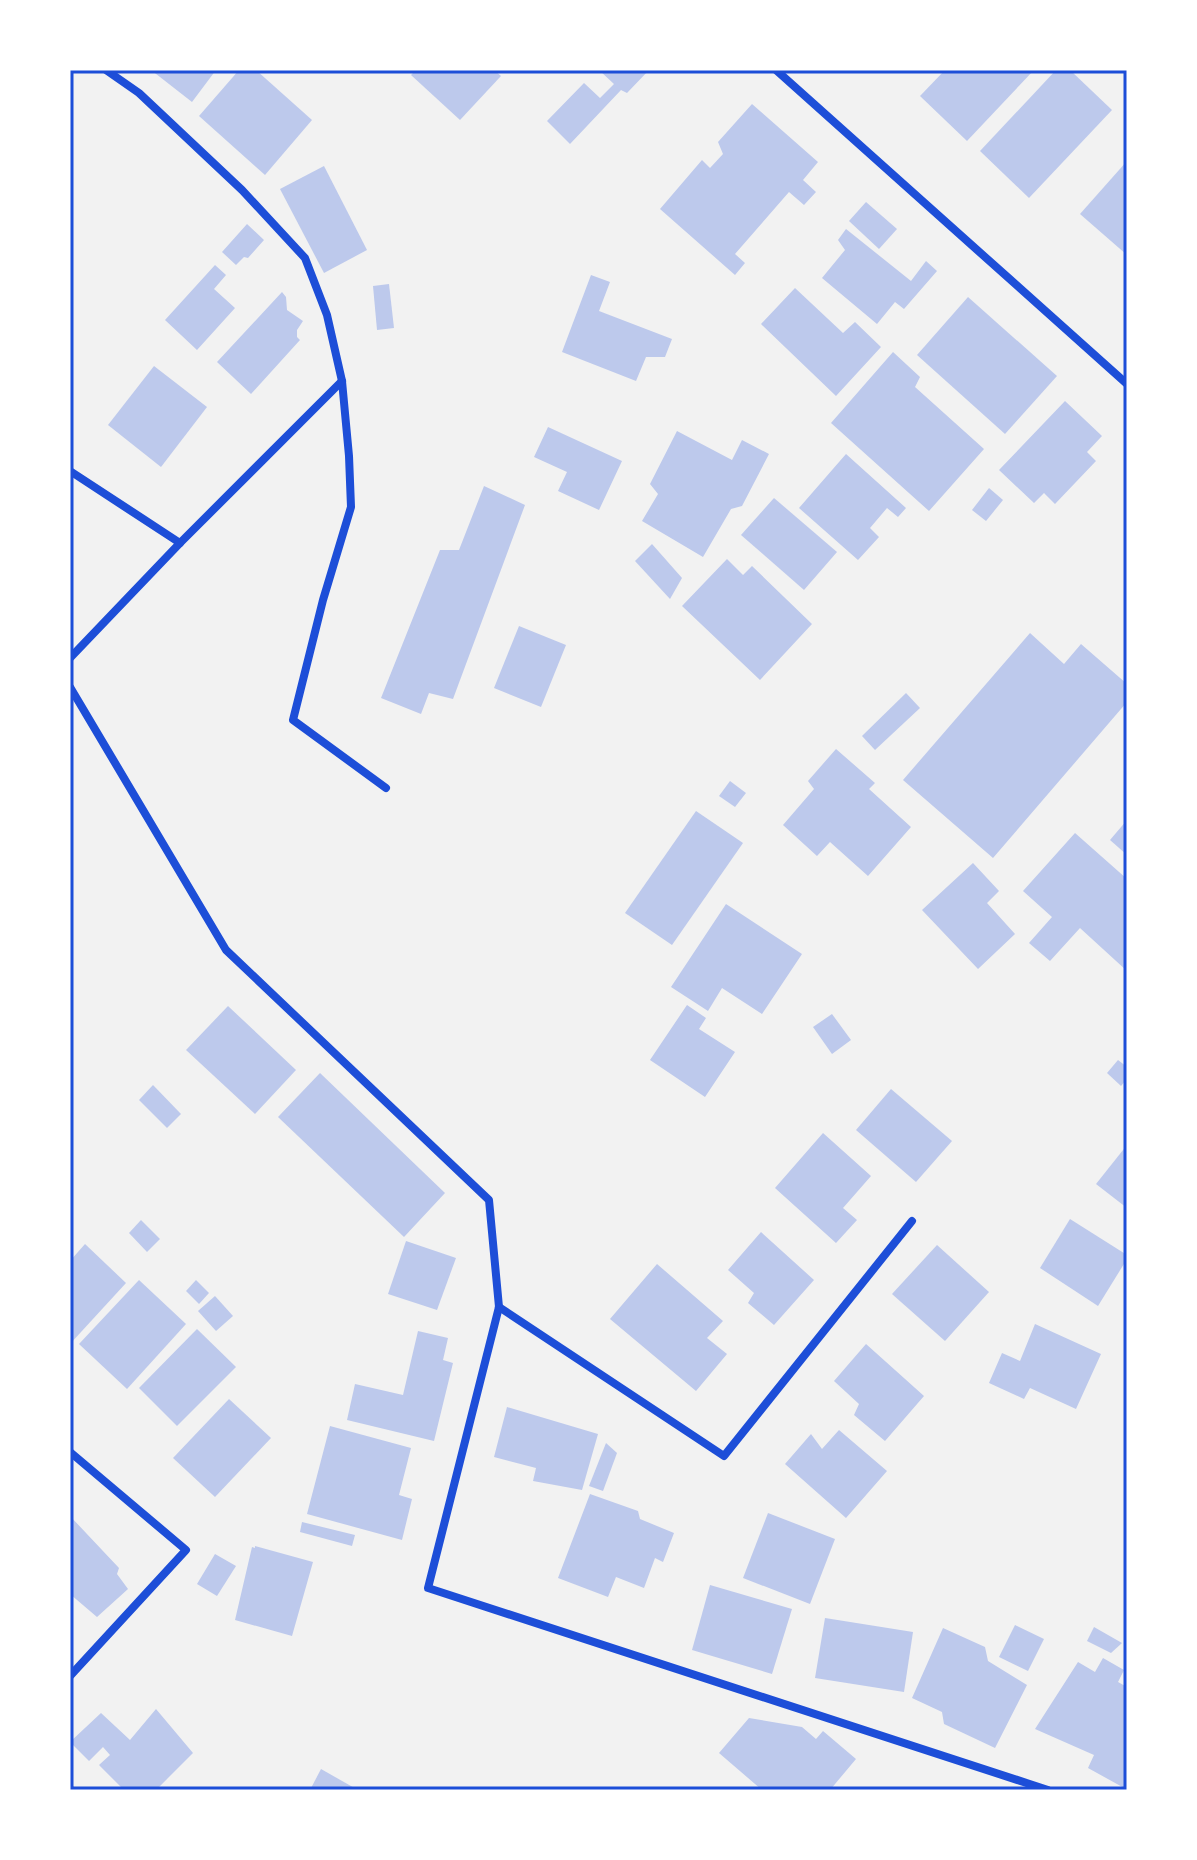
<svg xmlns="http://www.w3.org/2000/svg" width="1197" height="1860" viewBox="0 0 1197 1860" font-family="'Varela Round',sans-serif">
  <rect width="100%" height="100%" fill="#f2f2f2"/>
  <g fill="#bdc9ec">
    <path d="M151 70H216L192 102Z"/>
    <path d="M239 70H256L312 120 265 175 199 116Z"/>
    <path d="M416 70H494L501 76 460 120 411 75Z"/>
    <path d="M599 70H649L627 93 621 90 570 144 547 121 584 83 600 98 614 84Z"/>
    <path d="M945 70H1034L967 141 920 96Z"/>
    <path d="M1056 70H1070L1112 110 1029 198 980 151Z"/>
    <path d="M752 104 818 162 803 180 816 192 804 205 789 192 735 254 745 263 735 275 660 209 702 160 710 168 723 154 718 142Z"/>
    <path d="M1127 161V255L1080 214Z"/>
    <path d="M324 166 367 250 324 273 280 189Z"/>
    <path d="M866 202 897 229 879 249 849 221Z"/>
    <path d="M247 224 264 240 248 258 244 257 236 265 222 252Z"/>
    <path d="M846 229 911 281 926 261 937 271 904 309 895 302 877 324 822 278 845 250 838 240Z"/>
    <path d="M215 265 226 275 214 289 235 308 197 350 165 320Z"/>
    <path d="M591 275 610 282 599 311 672 339 665 357H646L636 381 562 352Z"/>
    <path d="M389 284 394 328 377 330 373 286Z"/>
    <path d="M795 288 843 333 855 322 881 347 836 396 761 324Z"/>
    <path d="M282 292 286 297 287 310 303 321 297 330V337L300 340 251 394 217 362Z"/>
    <path d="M968 297 1057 376 1005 434 917 355Z"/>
    <path d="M893 352 920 377 915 387 984 449 929 511 831 423Z"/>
    <path d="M154 366 207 407 161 467 108 425Z"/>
    <path d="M1065 401 1102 436 1087 452 1096 461 1055 504 1044 493 1034 503 999 470Z"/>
    <path d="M548 427 622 461 599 510 558 491 567 472 534 457Z"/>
    <path d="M677 431 732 460 742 440 769 454 742 506 731 509 703 557 642 521 658 494 650 484Z"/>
    <path d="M846 454 906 508 898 517 887 508 870 528 879 537 858 560 799 508Z"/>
    <path d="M484 486 525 505 453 699 429 693 421 714 381 698 440 550H459Z"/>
    <path d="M989 488 1003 500 986 521 972 510Z"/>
    <path d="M774 498 837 552 804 590 741 535Z"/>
    <path d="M652 544 682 578 670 599 635 561Z"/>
    <path d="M727 559 743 575 752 566 812 624 760 680 682 606Z"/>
    <path d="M519 626 566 645 541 707 494 688Z"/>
    <path d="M1030 633 1064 664 1081 644 1127 684V702L993 858 903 780Z"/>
    <path d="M906 693 920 708 875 750 862 736Z"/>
    <path d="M836 749 875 783 869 789 911 827 868 876 830 842 817 856 783 825 814 789 808 781Z"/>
    <path d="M730 781 746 793 735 807 719 796Z"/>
    <path d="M696 811 743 843 672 945 625 913Z"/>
    <path d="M1127 820V855L1110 840Z"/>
    <path d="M1075 833 1127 879V971L1080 928 1050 961 1029 943 1052 917 1023 891Z"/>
    <path d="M973 863 999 891 987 903 1015 934 978 969 922 910Z"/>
    <path d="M726 904 802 954 762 1014 722 988 708 1011 671 987Z"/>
    <path d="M687 1005 706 1018 699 1029 735 1052 705 1097 650 1060Z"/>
    <path d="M228 1006 296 1070 255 1114 186 1050Z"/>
    <path d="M832 1014 851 1040 832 1054 813 1027Z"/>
    <path d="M1118 1060 1127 1067V1079L1121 1086 1107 1073Z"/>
    <path d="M320 1073 445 1193 404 1237 278 1117Z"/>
    <path d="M153 1085 181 1114 167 1128 139 1100Z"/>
    <path d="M891 1089 952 1141 916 1182 856 1130Z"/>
    <path d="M823 1133 871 1176 843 1208 857 1220 836 1243 775 1188Z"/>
    <path d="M1127 1145V1208L1096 1184Z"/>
    <path d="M1070 1219 1127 1255V1259L1098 1306 1040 1268Z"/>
    <path d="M141 1220 160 1239 147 1252 129 1233Z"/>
    <path d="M761 1232 814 1280 774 1325 748 1303 754 1293 728 1270Z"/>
    <path d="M406 1241 456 1258 437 1310 388 1294Z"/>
    <path d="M85 1244 126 1283 70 1344V1261Z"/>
    <path d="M937 1245 989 1292 945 1341 892 1294Z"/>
    <path d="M657 1264 723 1321 707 1338 727 1354 696 1391 610 1319Z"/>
    <path d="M139 1280 186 1324 127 1389 79 1344Z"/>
    <path d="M196 1280 209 1293 199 1304 186 1291Z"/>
    <path d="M215 1296 233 1316 216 1331 198 1311Z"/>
    <path d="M1035 1324 1101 1354 1076 1409 1030 1388 1024 1399 989 1383 1002 1353 1020 1361Z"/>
    <path d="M197 1329 236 1367 177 1426 139 1388Z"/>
    <path d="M418 1331 448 1338 443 1360 453 1363 434 1441 347 1420 355 1384 403 1395Z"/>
    <path d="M866 1344 924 1396 885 1441 854 1415 859 1404 834 1381Z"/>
    <path d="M229 1399 271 1438 215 1497 173 1458Z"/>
    <path d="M507 1407 598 1434 582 1490 533 1481 536 1468 494 1457Z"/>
    <path d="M330 1426 411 1448 399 1495 412 1499 402 1540 307 1514Z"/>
    <path d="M839 1430 887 1471 846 1518 785 1464 811 1434 822 1449Z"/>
    <path d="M606 1443 617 1453 603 1491 589 1486Z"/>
    <path d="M590 1494 638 1511 640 1519 674 1533 663 1562 655 1558 644 1588 616 1577 608 1597 558 1578Z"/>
    <path d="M768 1513 835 1539 810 1604 743 1578Z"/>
    <path d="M70 1516 119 1568 117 1574 128 1589 97 1617 70 1594Z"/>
    <path d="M302 1522 355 1535 352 1546 300 1532Z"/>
    <path d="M255 1546 313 1562 292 1636 235 1620 252 1547 255 1548Z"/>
    <path d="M215 1554 236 1566 217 1596 197 1584Z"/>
    <path d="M710 1585 792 1609 772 1674 692 1650Z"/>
    <path d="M825 1618 913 1632 904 1692 815 1678Z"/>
    <path d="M1015 1625 1044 1639 1028 1671 999 1657Z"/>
    <path d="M1094 1627 1122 1643 1111 1653 1087 1641Z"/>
    <path d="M943 1628 985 1647 988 1661 1027 1685 995 1748 944 1724 942 1712 912 1698Z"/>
    <path d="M1103 1658 1124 1670 1118 1682 1127 1687V1786L1126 1789 1088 1768 1094 1755 1035 1729 1078 1662 1095 1672Z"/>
    <path d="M156 1709 193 1753 156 1790H124L99 1765 110 1755 103 1747 89 1761 70 1742 101 1713 130 1740Z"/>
    <path d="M749 1718 802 1727 816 1739 823 1731 856 1759 830 1790H762L719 1753Z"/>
    <path d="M321 1769 358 1790H310Z"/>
  </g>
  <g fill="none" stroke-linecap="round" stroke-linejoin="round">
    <g stroke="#1d4ed8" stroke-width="8">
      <path d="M106 70 139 93 242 190 305 258 327 315 342 381 349 456 351 507 323 600 293 720 386 788"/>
      <path d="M776 70 1127 384"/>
      <path d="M70 471 180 543"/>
      <path d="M70 658 180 543 342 381"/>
      <path d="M70 687 226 950 489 1200 499 1307 428 1588 1048 1790"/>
      <path d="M499 1307 724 1456 912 1221"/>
      <path d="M70 1452 186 1550 70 1676"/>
      <path d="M70 1789 71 1790"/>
    </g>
  </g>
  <rect width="1197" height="1860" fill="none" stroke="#ffffff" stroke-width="144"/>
  <rect x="72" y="72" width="1053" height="1716" fill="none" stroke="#1d4ed8" stroke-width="3"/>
</svg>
